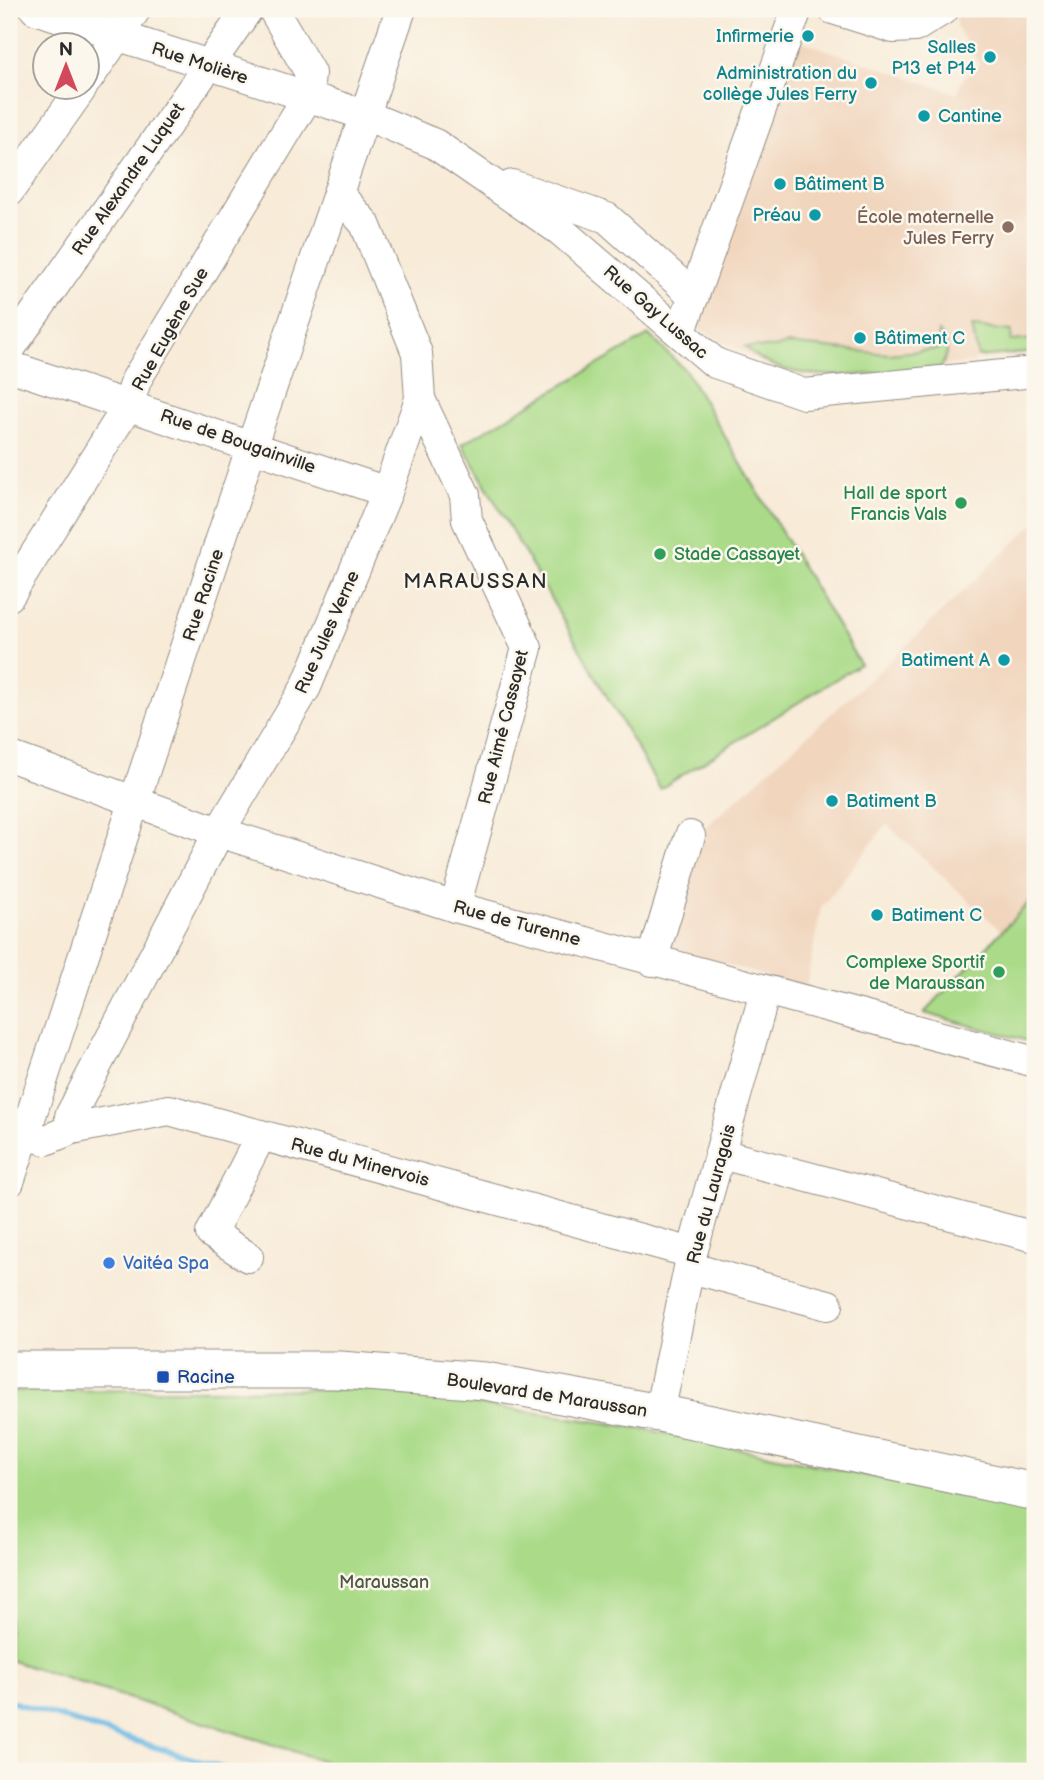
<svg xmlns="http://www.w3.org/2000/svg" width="1044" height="1780" viewBox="0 0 1044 1780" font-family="'Balsamiq Sans',sans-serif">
  <rect width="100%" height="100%" fill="#fbf7ec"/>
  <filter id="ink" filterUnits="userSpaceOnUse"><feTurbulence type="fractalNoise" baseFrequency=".0143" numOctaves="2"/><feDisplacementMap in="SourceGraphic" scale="14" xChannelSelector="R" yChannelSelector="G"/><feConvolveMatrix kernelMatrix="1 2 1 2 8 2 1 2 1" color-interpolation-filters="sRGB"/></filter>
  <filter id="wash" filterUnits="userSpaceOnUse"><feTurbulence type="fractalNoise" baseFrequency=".00686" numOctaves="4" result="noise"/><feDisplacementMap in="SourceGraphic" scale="28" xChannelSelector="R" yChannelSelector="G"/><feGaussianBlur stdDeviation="1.57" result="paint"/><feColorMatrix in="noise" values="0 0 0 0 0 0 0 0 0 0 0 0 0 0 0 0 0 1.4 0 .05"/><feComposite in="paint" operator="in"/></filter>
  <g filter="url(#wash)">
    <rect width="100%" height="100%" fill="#f8ebd8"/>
    <g fill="#f1d5bd">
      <path d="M967 9H1035V352L978 357 973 363 807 376 757 360 696 327 798 40 957 94 962 80 980 64 956 26V17Z"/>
      <path d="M1035 523V896L1001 931 887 824 821 908 806 988 671 948 700 832 890 661Z"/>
    </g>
    <g fill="#abdb89" stroke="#6b835a" stroke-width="2">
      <path d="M972 327 1012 331 1011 341 1035 339V352L978 357Z"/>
      <path d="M938 332C952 344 947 353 941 368 884 371 788 392 745 347L775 348 787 344 888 354 939 349Z"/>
      <path d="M649 335 686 371 860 664 660 789 462 444Z"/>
      <path d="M1035 896V1043L924 1013Z"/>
      <path d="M371 1389 640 1428 1035 1511V1771H355L9 1660V1402L14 1391Z"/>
    </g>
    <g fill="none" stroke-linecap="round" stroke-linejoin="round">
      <path stroke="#6ab9e4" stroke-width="6" d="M9 1701 231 1771"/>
    </g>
  </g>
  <g filter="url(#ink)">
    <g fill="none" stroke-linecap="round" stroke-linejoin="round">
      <g stroke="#928b82" stroke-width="32">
        <g id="minor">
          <path d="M35 9 365 115 435 144 561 231 715 363 804 394 1035 372"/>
          <path d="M833 9 893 28 915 27 944 9"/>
          <path d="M88 79 136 9"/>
          <path d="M512 185 607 218 694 296"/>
          <path d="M9 191 82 88"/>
          <path d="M681 331 797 9"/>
          <path d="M9 350 248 9"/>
          <path d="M9 366 387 492"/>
          <path d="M420 399 465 495 467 520 527 648 455 907"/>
          <path d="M9 596 129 404 136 380 308 96 310 73 273 9"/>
          <path d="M9 756 219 832 455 907 1035 1062"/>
          <path d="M652 961 690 836"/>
          <path d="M72 1129 70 1116 219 832 306 687 387 492 420 399 417 353 365 224 338 193"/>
          <path d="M9 1130 46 1140 72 1129 169 1110 692 1253"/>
          <path d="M721 1154 1035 1237"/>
          <path d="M9 1182 252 445 401 9"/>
          <path d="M248 1257 211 1233 261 1135"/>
          <path d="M691 1268 828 1305"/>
          <path d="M662 1399 692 1253 765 992"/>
        </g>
      </g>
      <g stroke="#928b82" stroke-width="39">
        <path id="major" d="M9 1370H340L485 1381 659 1413 1035 1492"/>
      </g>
      <use href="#minor" stroke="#fff" stroke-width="30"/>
      <use href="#major" stroke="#fff" stroke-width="37"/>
    </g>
  </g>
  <g fill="#0f9aa8" stroke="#fbf7ec" stroke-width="2.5">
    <circle cx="808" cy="36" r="7"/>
    <circle cx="990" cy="57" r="7"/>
    <circle cx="871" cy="83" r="7"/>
    <circle cx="924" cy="116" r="7"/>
    <circle cx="780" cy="184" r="7"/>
    <circle cx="815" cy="215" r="7"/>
    <circle cx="860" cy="338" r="7"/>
    <circle cx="1004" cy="660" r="7"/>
    <circle cx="832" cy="801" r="7"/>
    <circle cx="877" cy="915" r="7"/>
  </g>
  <circle fill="#8d6e63" stroke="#fbf7ec" stroke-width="2.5" cx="1008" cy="227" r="7"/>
  <g fill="#2e9e5b" stroke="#fbf7ec" stroke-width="2.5">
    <circle cx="961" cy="503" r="7"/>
    <circle cx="660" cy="554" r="7"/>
    <circle cx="999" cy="972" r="7"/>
  </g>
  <circle fill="#3f7fe0" stroke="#fbf7ec" stroke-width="2.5" cx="109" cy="1263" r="7"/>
  <rect fill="#1a4fb4" stroke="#fbf7ec" stroke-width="2.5" x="156" y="1370" width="14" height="14" rx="3.5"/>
  <g text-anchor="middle" stroke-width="5" stroke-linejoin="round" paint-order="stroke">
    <g font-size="18" fill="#0d838f" stroke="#fbf7ec" text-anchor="end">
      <text x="794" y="42">Infirmerie</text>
      <text x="976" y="53">Salles<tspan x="976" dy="21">P13 et P14</tspan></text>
      <text x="857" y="79">Administration du<tspan x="857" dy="21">collège Jules Ferry</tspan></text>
      <text x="938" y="122" text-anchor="start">Cantine</text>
      <text x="794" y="190" text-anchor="start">Bâtiment B</text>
      <text x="801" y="221">Préau</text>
      <text x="874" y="344" text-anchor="start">Bâtiment C</text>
      <text x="990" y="666">Batiment A</text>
      <text x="846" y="807" text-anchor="start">Batiment B</text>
      <text x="891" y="921" text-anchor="start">Batiment C</text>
    </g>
    <g font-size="18" fill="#2b2b2b" stroke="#fbf7ec">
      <text transform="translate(200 63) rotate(18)" y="6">Rue Molière</text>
      <text transform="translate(128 179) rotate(-55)" y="6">Rue Alexandre Luquet</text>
      <text transform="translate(656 312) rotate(41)" y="6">Rue Gay Lussac</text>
      <text transform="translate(170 329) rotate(-61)" y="6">Rue Eugène Sue</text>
      <text transform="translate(238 441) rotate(19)" y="6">Rue de Bougainville</text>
      <text transform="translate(203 595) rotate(-72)" y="6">Rue Racine</text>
      <text transform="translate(327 632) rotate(-66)" y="6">Rue Jules Verne</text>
      <text transform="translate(503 727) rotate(-76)" y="6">Rue Aimé Cassayet</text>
      <text transform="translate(517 923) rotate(15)" y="6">Rue de Turenne</text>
      <text transform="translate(360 1162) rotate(15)" y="6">Rue du Minervois</text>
      <text transform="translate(711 1194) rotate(-75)" y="6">Rue du Lauragais</text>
      <text transform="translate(547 1395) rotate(9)" y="6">Boulevard de Maraussan</text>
    </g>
    <g font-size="18" fill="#785e54" stroke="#fbf7ec" text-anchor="end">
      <text x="994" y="223">École maternelle<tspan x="994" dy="21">Jules Ferry</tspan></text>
    </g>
    <g font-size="18" fill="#27864d" stroke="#fbf7ec" text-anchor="end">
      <text x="947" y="499">Hall de sport<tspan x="947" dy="21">Francis Vals</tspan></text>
      <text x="674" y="560" text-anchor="start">Stade Cassayet</text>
      <text x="985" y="968">Complexe Sportif<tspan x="985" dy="21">de Maraussan</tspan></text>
    </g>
    <g font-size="18" fill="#366cbe" stroke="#fbf7ec" text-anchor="start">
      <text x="123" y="1269">Vaitéa Spa</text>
    </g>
    <g font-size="18" fill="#164399" stroke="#fbf7ec" text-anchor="start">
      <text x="177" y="1383">Racine</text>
    </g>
    <g font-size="18" fill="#4b5742" stroke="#fbf7ec">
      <text x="384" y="1588">Maraussan</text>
    </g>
    <g font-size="21" letter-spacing="2" fill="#2b2b2b" stroke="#fbf7ec">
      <text x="476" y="588">MARAUSSAN</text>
    </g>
  </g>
  <rect width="1044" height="1780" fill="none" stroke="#fbf7ec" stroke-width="35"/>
  <g transform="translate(66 66)"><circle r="33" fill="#fbf7ec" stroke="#a8a59f" stroke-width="2"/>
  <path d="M0-5L12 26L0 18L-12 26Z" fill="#d1495b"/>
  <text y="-10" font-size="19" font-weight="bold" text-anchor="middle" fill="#2b2b2b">N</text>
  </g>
</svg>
